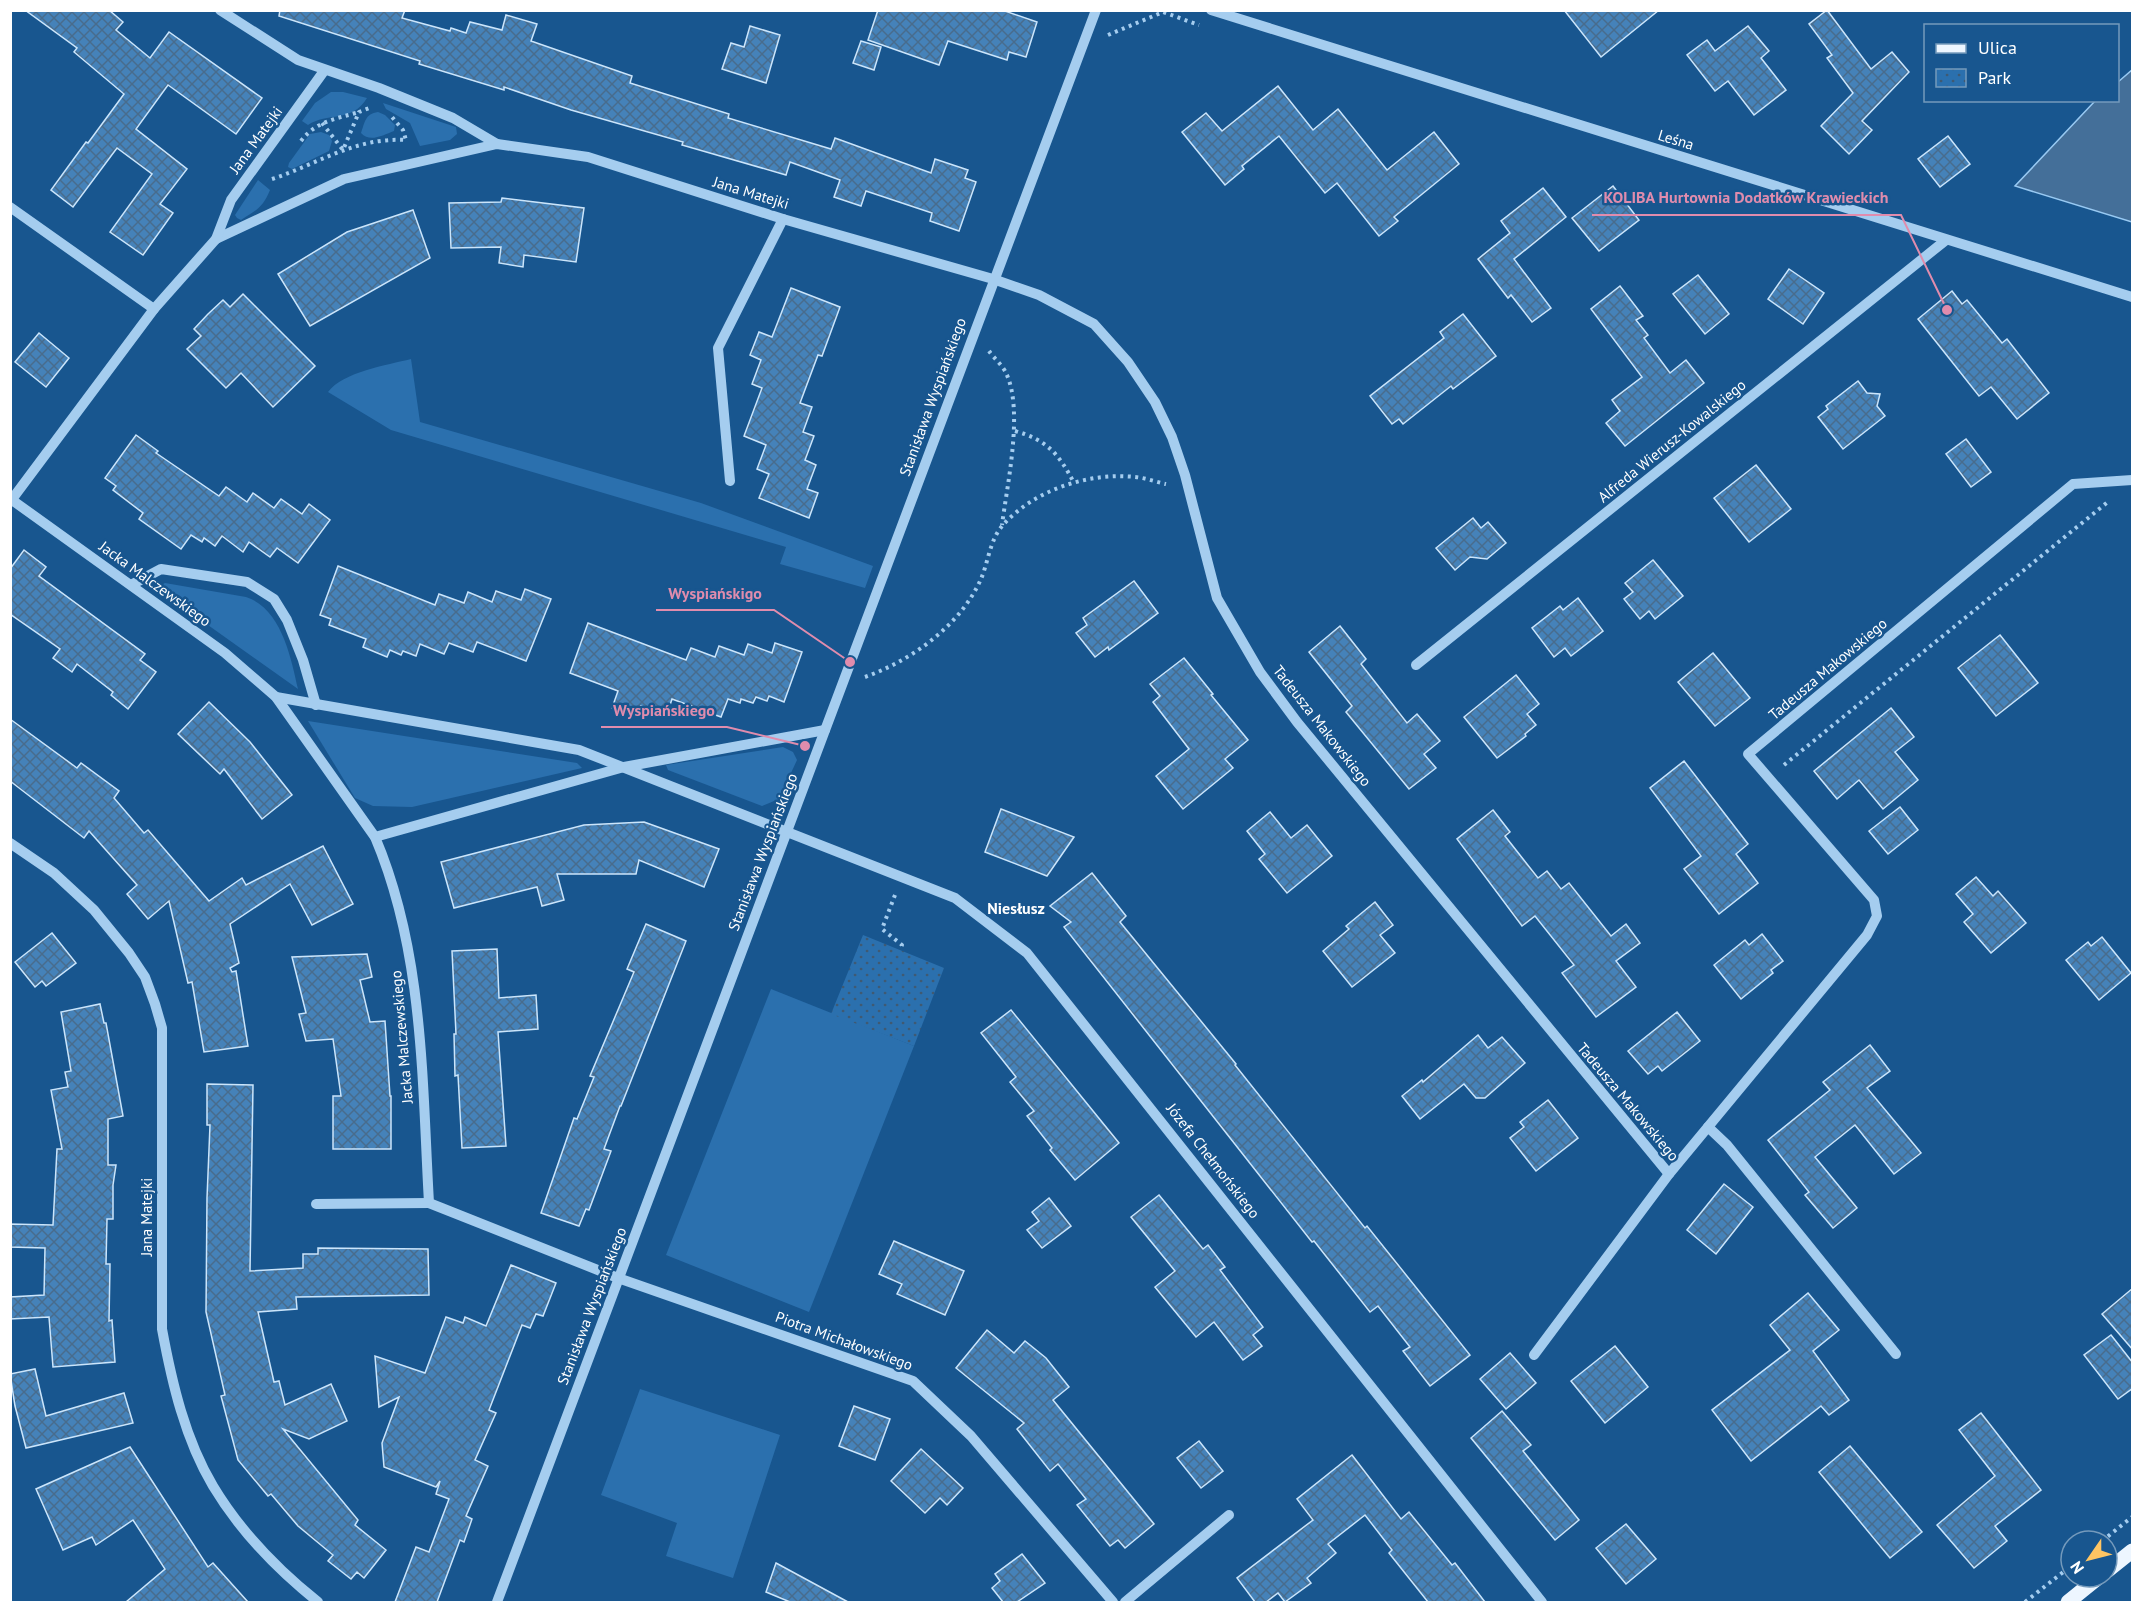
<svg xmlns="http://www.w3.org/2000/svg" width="2143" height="1613" viewBox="0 0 2143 1613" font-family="'PT Sans',sans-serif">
  <defs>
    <pattern id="park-dots" width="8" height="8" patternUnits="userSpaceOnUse" patternTransform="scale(1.5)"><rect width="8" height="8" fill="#2b70ae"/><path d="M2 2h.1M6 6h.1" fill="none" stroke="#3f5a73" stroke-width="1.8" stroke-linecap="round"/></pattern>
    <pattern id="building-cross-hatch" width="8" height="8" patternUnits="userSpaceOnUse" patternTransform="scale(1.5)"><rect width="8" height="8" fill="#4582b9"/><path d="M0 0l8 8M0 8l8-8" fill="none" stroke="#486c8d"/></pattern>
  </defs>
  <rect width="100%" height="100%" fill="#18568f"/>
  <g fill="#2b70ae">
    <path d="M331 92H343L367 98C352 123 327 112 308 125L302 121 315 103Z"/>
    <path d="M383 103 456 127 457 134 450 140 420 146 410 123 386 109Z"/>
    <path d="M378 112 385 115 395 125 394 131C383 135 370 143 361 133 365 122 365 114 378 112Z"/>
    <path d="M321 132 329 135 332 141 329 151 292 169 288 167 289 163 310 134Z"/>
    <path d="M258 180 270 190C263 207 257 210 241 220L237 218 235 215Z"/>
    <path d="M411 359 420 422 701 503 873 566 865 588 780 564 786 547 391 430 328 392C343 372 387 365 411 359Z"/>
    <path d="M165 583 246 597C281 608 291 657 298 689L156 588Z"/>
    <path d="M308 721 577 763 582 768 412 807 373 806 355 798Z"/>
    <path d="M783 747 793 752 797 760 779 799 762 806 668 770 666 765Z"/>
    <path d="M771 989 914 1046 809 1312 666 1255Z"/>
    <path d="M640 1389 780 1435 733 1578 666 1556 677 1523 601 1495Z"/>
  </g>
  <path fill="url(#park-dots)" d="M863 935 944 968 914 1046 831 1014Z"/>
  <path fill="#446f99" stroke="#98c9f2" stroke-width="1.5" d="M2132 70V222L2015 186 2095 101 2118 100V82Z"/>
  <g fill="url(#building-cross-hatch)" stroke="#cbe5fb" stroke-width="1.5">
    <path d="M25 10H109L123 22 116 30 150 58 169 32 262 98 236 134 168 85 136 129 187 169 160 204 173 213 143 255 110 232 152 174 117 148 73 207 51 190 86 142 88 143 124 94 74 52 77 48Z"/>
    <path d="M280 10H405L402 18 450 31 451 28 466 33 470 22 502 30 506 15 537 24 531 41 632 76 630 83 729 114 728 118 831 149 835 138 931 173 935 159 968 170 965 178 976 182 959 231 930 221 932 213 866 191 861 206 834 197 840 180 790 162 786 175 682 145 683 142 571 110 504 87V90L419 64 420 61 279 16Z"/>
    <path d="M878 10H1002L1037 22 1026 57 1009 52 1007 60 948 41 939 65 868 40Z"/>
    <path d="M1564 10H1659L1601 57Z"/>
    <path d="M1827 10 1871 69 1892 52 1909 72 1862 121 1872 130 1849 154 1821 126 1853 93 1827 58 1832 55 1809 24Z"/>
    <path d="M750 26 780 35 766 83 722 69 731 43 744 47Z"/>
    <path d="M1748 26 1769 51 1761 58 1786 90 1754 115 1728 81 1715 91 1687 55 1707 40 1715 51Z"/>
    <path d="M861 41 881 47 874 70 853 63Z"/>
    <path d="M1278 86 1313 130 1338 109 1387 170 1434 132 1459 164 1394 217 1398 221 1379 236 1337 183 1325 193 1279 136 1242 166 1244 169 1225 185 1182 132 1206 113 1222 131Z"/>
    <path d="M1948 136 1970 164 1940 187 1918 159Z"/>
    <path d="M1613 186 1639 220 1599 251 1572 218Z"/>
    <path d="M1543 188 1566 217 1514 259 1551 308 1532 322 1511 295 1508 298 1478 259 1510 233 1501 221Z"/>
    <path d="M502 198 584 208 576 262 524 255 523 267 499 263 501 247 451 248 449 203 501 202Z"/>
    <path d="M413 210 430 258 310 326 278 274 347 232Z"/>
    <path d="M1789 269 1824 293 1803 324 1768 299Z"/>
    <path d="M1698 275 1729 314 1705 334 1673 294Z"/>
    <path d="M1620 286 1643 316 1636 320 1648 335 1644 338 1670 373 1686 360 1704 383 1625 446 1606 423 1620 411 1612 400 1642 377 1591 309Z"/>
    <path d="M791 288 840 307 822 356 818 355 800 403 812 407 803 432 814 436 805 460 816 465 807 489 818 493 809 518 759 498 769 474 757 469 766 445 744 436 762 388 752 384 761 360 750 355 759 332 772 337Z"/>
    <path d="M1952 291 1962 304 1967 300 2002 343 2007 339 2049 393 2017 419 1991 387 1979 396 1918 319Z"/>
    <path d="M243 294 315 366 273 407 241 373 226 388 187 349 201 336 194 329 208 314 223 300 230 307Z"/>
    <path d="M1463 314 1496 356 1453 389 1451 386 1403 424 1399 419 1392 424 1370 396 1444 338 1440 332Z"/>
    <path d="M39 333 69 358 46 387 15 362Z"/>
    <path d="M1858 381 1867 393 1880 394 1877 406 1885 416 1843 449 1818 417 1828 409 1826 406Z"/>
    <path d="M136 435 158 451 156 453 219 496 226 487 247 502 253 493 274 508 281 499 302 514 309 504 330 520 298 563 277 548 270 557 249 542 243 552 222 536 215 546 204 538 202 542 191 535 181 549 139 519 143 513 113 490 116 486 105 478Z"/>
    <path d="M1966 439 1991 472 1971 487 1946 454Z"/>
    <path d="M1756 465 1791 509 1749 542 1714 498Z"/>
    <path d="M1473 518 1481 528 1488 522 1506 543 1487 559 1470 557 1455 570 1436 548Z"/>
    <path d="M24 550 46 567 39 576 145 654 140 660 156 672 128 709 111 695 113 692 77 664 72 672 53 658 60 649 10 614V569Z"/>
    <path d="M1653 560 1683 596 1655 619 1649 611 1640 619 1624 599 1633 592 1625 583Z"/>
    <path d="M338 566 435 605 439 594 464 603 468 592 492 602 496 591 521 600 525 589 551 599 526 661 477 642 473 652 449 643 444 654 420 644 416 656 403 651 401 655 390 650 387 657 363 647 366 639 329 625 331 619 320 615Z"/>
    <path d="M1134 581 1158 613 1109 650 1108 647 1095 657 1076 633 1087 625 1083 618Z"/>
    <path d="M1578 598 1603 631 1571 656 1565 648 1554 657 1532 628 1560 606 1563 610Z"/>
    <path d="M588 623 686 660 691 648 715 657 719 646 744 655 748 644 772 653 775 643 802 652 784 702 769 696 767 701 756 697 753 703 741 699 740 703 728 699 721 717 672 699 668 711 654 706 653 710 641 706 637 717 612 708 618 691 570 673Z"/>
    <path d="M1340 626 1366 659 1361 664 1407 723 1417 714 1440 741 1424 754 1436 768 1409 789 1346 712 1352 706 1309 652Z"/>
    <path d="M2000 635 2038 683 1996 716 1958 668Z"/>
    <path d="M1713 653 1750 698 1715 726 1678 682Z"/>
    <path d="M1184 658 1213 694 1211 695 1248 740 1225 759 1233 768 1183 809 1156 776 1189 749 1153 702 1160 696 1150 684Z"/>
    <path d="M1516 675 1539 704 1527 714 1536 725 1525 734 1526 736 1497 758 1464 717Z"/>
    <path d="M209 702 250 742 292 795 262 819 224 769 220 774 178 734Z"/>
    <path d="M1891 708 1914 737 1895 752 1918 780 1883 809 1859 780 1837 799 1814 771Z"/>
    <path d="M10 719 77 768 81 763 119 791 114 798 144 833 148 830 209 901 242 878 246 885 323 846 353 904 312 925 290 884 230 924 239 963 230 968 232 972 236 971 248 1046 204 1052 192 982 188 983 169 901 148 919 127 894 137 885 89 831 84 838 10 781Z"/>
    <path d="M1684 761 1748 844 1736 854 1758 883 1719 914 1684 869 1701 856 1650 788Z"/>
    <path d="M1900 807 1918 830 1888 854 1869 831Z"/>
    <path d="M1001 809 1074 837 1047 876 985 852Z"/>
    <path d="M1493 810 1510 832 1505 836 1538 878 1547 871 1561 889 1569 883 1611 936 1626 924 1640 943 1616 961 1636 987 1596 1017 1562 973 1574 965 1535 916 1522 926 1457 839Z"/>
    <path d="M1270 812 1291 838 1307 825 1332 856 1287 893 1259 859 1265 854 1247 831Z"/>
    <path d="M644 822 719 849 704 887 639 860 636 874H557L564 900 542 906 537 887 454 908 441 862 584 825Z"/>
    <path d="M1092 873 1126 916 1120 922 1236 1064 1235 1065 1365 1228 1367 1226 1470 1355 1430 1386 1403 1351 1410 1347 1378 1306 1370 1312 1314 1241 1312 1242 1064 927 1071 922 1050 906Z"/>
    <path d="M1976 877 1993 896 1998 891 2026 923 1991 953 1964 922 1973 914 1956 894Z"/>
    <path d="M1375 902 1393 925 1380 935 1395 953 1352 987 1323 951 1349 929 1346 926Z"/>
    <path d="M646 924 686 941 621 1106H620L604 1149 611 1151 589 1210 586 1209 579 1226 541 1213 574 1118 577 1119 594 1077 590 1076 634 972 627 969Z"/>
    <path d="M52 933 76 963 46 986 42 981 35 987 15 962Z"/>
    <path d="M1762 934 1783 961 1771 970 1773 973 1741 999 1714 965 1745 940 1749 945Z"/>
    <path d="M2102 937 2131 973 2099 1000 2066 960 2088 942 2091 946Z"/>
    <path d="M497 949 499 998 536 995 538 1029 498 1032 506 1146 462 1148 458 1075 455 1076 454 1034H456L452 951Z"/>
    <path d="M367 954 372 977 360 980 370 1022 385 1021 390 1096H391V1149H333V1096H341L333 1039 306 1041 299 1014 306 1013 292 957Z"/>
    <path d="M100 1004 104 1023H106L123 1116 108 1119V1165H116L113 1185V1219H107L106 1264H110L109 1321 112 1320 115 1362 53 1367 49 1317 10 1319V1297L44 1295 45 1248 10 1247V1224L53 1225 57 1149H62L51 1090 68 1087 65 1072 71 1071 61 1012Z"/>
    <path d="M1011 1010 1119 1143 1075 1180 1050 1150 1052 1148 1027 1116 1034 1111 1010 1082 1016 1077 981 1033Z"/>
    <path d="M1677 1012 1700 1041 1662 1071 1658 1066 1648 1074 1628 1051Z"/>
    <path d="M1478 1035 1488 1048 1502 1037 1525 1063 1485 1098H1476L1464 1084 1420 1119 1402 1096 1422 1080 1423 1082Z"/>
    <path d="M1870 1045 1890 1071 1867 1088 1921 1153 1894 1174 1855 1125 1815 1157 1857 1208 1833 1228 1805 1195 1809 1192 1768 1140 1830 1090 1823 1082Z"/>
    <path d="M207 1084 253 1085 250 1271 303 1268V1254H318V1248L428 1249 429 1295 296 1297 297 1309 258 1312 274 1382 279 1381 285 1405 331 1384 347 1421 309 1439 283 1429 358 1520 355 1525 386 1550 364 1578 357 1572 351 1579 328 1561 333 1555 298 1526 271 1494 268 1496 238 1460 221 1396 225 1395 206 1312 207 1198 210 1125H207Z"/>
    <path d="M1548 1100 1578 1138 1536 1171 1510 1138 1524 1127 1520 1122Z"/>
    <path d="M1724 1184 1753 1207 1716 1254 1687 1230Z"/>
    <path d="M1159 1195 1203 1249 1208 1245 1225 1267 1220 1270 1263 1327 1253 1335 1262 1346 1243 1360 1214 1322 1196 1337 1155 1287 1175 1271 1131 1217Z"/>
    <path d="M1049 1198 1071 1226 1042 1248 1027 1230 1039 1221 1032 1212Z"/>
    <path d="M894 1241 964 1271 945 1315 897 1294 902 1284 879 1274Z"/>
    <path d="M511 1265 556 1283 543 1316 536 1314 530 1328 522 1325 489 1410 496 1413 475 1460 488 1466 466 1516 472 1519 464 1542 460 1540 437 1602H395L416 1547 429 1552 449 1499 436 1494 440 1481 436 1487 384 1467 382 1443 399 1397 379 1407 375 1356 425 1373 446 1317 463 1323 465 1317 486 1326Z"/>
    <path d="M2133 1288V1350L2102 1314Z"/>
    <path d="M1808 1293 1839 1330 1813 1351 1849 1400 1829 1415 1821 1406 1751 1461 1712 1410 1790 1350 1770 1325Z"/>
    <path d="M987 1330 1014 1353 1025 1341 1046 1358 1069 1387 1053 1400 1154 1524 1125 1548 1118 1540 1110 1546 1077 1505 1086 1499 1058 1464 1050 1471 1017 1429 1024 1423 956 1368Z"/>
    <path d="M2111 1335 2133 1363V1388L2118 1399 2084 1355Z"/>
    <path d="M1615 1346 1648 1387 1605 1423 1571 1381Z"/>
    <path d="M1510 1353 1536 1383 1506 1409 1480 1379Z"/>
    <path d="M35 1369 46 1416 124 1393 133 1423 26 1448 15 1406 10 1374Z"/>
    <path d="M854 1406 890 1419 875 1460 839 1446Z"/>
    <path d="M1502 1411 1531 1445 1523 1451 1579 1520 1555 1540 1471 1438Z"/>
    <path d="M1981 1413 2041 1490 1995 1526 2007 1541 1974 1568 1937 1525 1995 1476 1959 1430Z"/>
    <path d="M1199 1441 1223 1471 1201 1488 1177 1458Z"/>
    <path d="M1850 1446 1922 1532 1890 1558 1819 1472Z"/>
    <path d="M130 1447 208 1567 213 1563 248 1602H126L165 1569 133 1520 96 1545 92 1537 63 1550 36 1489Z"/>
    <path d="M921 1449 963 1488 947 1505 940 1498 925 1513 891 1481Z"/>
    <path d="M1352 1455 1401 1519 1409 1512 1452 1565 1455 1563 1485 1602H1428L1389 1553 1392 1550 1365 1515 1328 1544 1336 1553 1307 1578 1311 1583 1285 1602 1278 1593 1266 1602H1255L1237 1578 1313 1520 1297 1499Z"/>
    <path d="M1626 1524 1656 1559 1626 1584 1596 1548Z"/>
    <path d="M1022 1554 1045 1583 1017 1602H1003L992 1588 1000 1581 995 1574Z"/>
    <path d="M776 1563 848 1602H790L766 1592Z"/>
  </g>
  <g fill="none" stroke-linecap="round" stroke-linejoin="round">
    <g stroke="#a5cdef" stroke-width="4" stroke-dasharray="3 4.5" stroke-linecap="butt">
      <path d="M1108 35 1163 12 1199 25"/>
      <path d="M322 123 343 150 359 112 372 107"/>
      <path d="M301 141C316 121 336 119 359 112"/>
      <path d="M272 179C318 164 355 137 406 140L403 130 392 117"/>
      <path d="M989 351C994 358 1003 366 1006 373 1024 410 1007 485 1002 525"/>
      <path d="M1015 431C1047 440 1059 454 1074 483"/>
      <path d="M865 677C912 660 960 626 981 579 988 563 990 539 1003 525 1034 490 1089 472 1135 477 1146 478 1156 482 1166 484"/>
      <path d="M1784 765 2109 501"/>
      <path d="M895 895 882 929 902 945 900 950"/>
      <path d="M2102 1541 2132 1517"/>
      <path d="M2025 1602 2071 1566"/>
    </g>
    <g stroke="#a5cdef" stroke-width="10">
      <path d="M220 10 298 60 379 88 453 118 497 144"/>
      <path d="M1211 10 2132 297"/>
      <path d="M10 207 154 309"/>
      <path d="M216 239 344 179 497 144 588 157 783 219 993 279 1039 295 1094 324 1128 362 1155 402 1172 437 1185 475 1217 598 1260 672 1297 722 1669 1174"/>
      <path d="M730 481 718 348 783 219"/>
      <path d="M12 500 225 653 276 697 375 837C424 952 422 1081 429 1203L618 1278 913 1381 971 1436 1113 1602"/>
      <path d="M10 502 154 309 216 239 231 200 324 71"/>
      <path d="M131 585 161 569 247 582 274 599 287 620 303 660 316 705"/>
      <path d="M1416 665 1946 240"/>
      <path d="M276 697 579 750 955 898 1027 953 1542 1602"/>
      <path d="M375 837 624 767 825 730"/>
      <path d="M10 843 54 873 94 910 129 953 145 977 155 1004 162 1028V1329C172 1383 185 1439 213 1486 240 1531 278 1570 318 1602"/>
      <path d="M1708 1127 1727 1145 1896 1354"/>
      <path d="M316 1204 429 1203"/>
      <path d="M1534 1355 1669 1174 1867 935 1877 916 1874 900 1748 754 2073 484 2132 480"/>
      <path d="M497 1602 1096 10"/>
      <path d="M1125 1602 1229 1515"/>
    </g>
    <g stroke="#edf6ff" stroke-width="15">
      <path d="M2107 1571 2132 1551"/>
      <path d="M2068 1602 2099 1577"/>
    </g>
  </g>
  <g text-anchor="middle" stroke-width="5" stroke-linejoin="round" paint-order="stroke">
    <g font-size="15" fill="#fff" stroke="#18568f">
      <text transform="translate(256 140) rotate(-54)" y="5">Jana Matejki</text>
      <text transform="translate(1676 140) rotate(17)" y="5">Leśna</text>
      <text transform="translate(751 193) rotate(17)" y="5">Jana Matejki</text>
      <text transform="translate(933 397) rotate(-70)" y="5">Stanisława Wyspiańskiego</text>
      <text transform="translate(1672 441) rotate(-39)" y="5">Alfreda Wierusz-Kowalskiego</text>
      <text transform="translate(155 584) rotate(36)" y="5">Jacka Malczewskiego</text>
      <text transform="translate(1828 669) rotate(-40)" y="5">Tadeusza Makowskiego</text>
      <text transform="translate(1322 726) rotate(52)" y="5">Tadeusza Makowskiego</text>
      <text transform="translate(763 852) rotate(-69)" y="5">Stanisława Wyspiańskiego</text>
      <text transform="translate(402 1037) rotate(-95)" y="5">Jacka Malczewskiego</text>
      <text transform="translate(1628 1102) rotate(50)" y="5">Tadeusza Makowskiego</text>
      <text transform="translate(1213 1161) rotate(52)" y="5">Józefa Chełmońskiego</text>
      <text transform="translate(147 1217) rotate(-90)" y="5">Jana Matejki</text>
      <text transform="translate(592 1306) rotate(-69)" y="5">Stanisława Wyspiańskiego</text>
      <text transform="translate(844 1341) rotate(20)" y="5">Piotra Michałowskiego</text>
    </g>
    <g font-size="16" font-weight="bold" fill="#fff" stroke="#18568f">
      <text x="1016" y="914">Niesłusz</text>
    </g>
  </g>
  <path fill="none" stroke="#e08cad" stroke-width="2" d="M1947 310L1901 215H1592M850 662L774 610H656M805 746L727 727H601"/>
  <g fill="#e08cad" stroke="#18568f" stroke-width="2">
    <circle cx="1947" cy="310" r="6"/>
    <circle cx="850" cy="662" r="6"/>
    <circle cx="805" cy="746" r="6"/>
  </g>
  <g font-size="16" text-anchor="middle" font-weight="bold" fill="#e08cad" stroke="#18568f" stroke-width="5" stroke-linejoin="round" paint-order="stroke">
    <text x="1746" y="203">KOLIBA Hurtownia Dodatków Krawieckich</text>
    <text x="715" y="599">Wyspiańskigo</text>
    <text x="664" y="716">Wyspiańskiego</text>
  </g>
  <rect width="2143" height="1613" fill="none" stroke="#ffffff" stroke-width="24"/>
  <rect x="1924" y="24" width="195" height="78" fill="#18568f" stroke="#749abc" stroke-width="1.5"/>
  <rect x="1936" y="44" width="30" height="9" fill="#edf6ff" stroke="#749abc" stroke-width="1.5"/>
  <text x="1978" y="54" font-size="18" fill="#ffffff">Ulica</text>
  <rect x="1936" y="69" width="30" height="18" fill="url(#park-dots)" stroke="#749abc" stroke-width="1.5"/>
  <text x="1978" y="84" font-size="18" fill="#ffffff">Park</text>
  <g transform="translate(2089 1559) rotate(235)"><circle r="28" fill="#18568f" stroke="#749abc" stroke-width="1.5"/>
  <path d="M0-4.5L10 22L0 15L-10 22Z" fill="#ffc563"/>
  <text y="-9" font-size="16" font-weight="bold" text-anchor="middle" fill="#ffffff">N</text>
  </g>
</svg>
